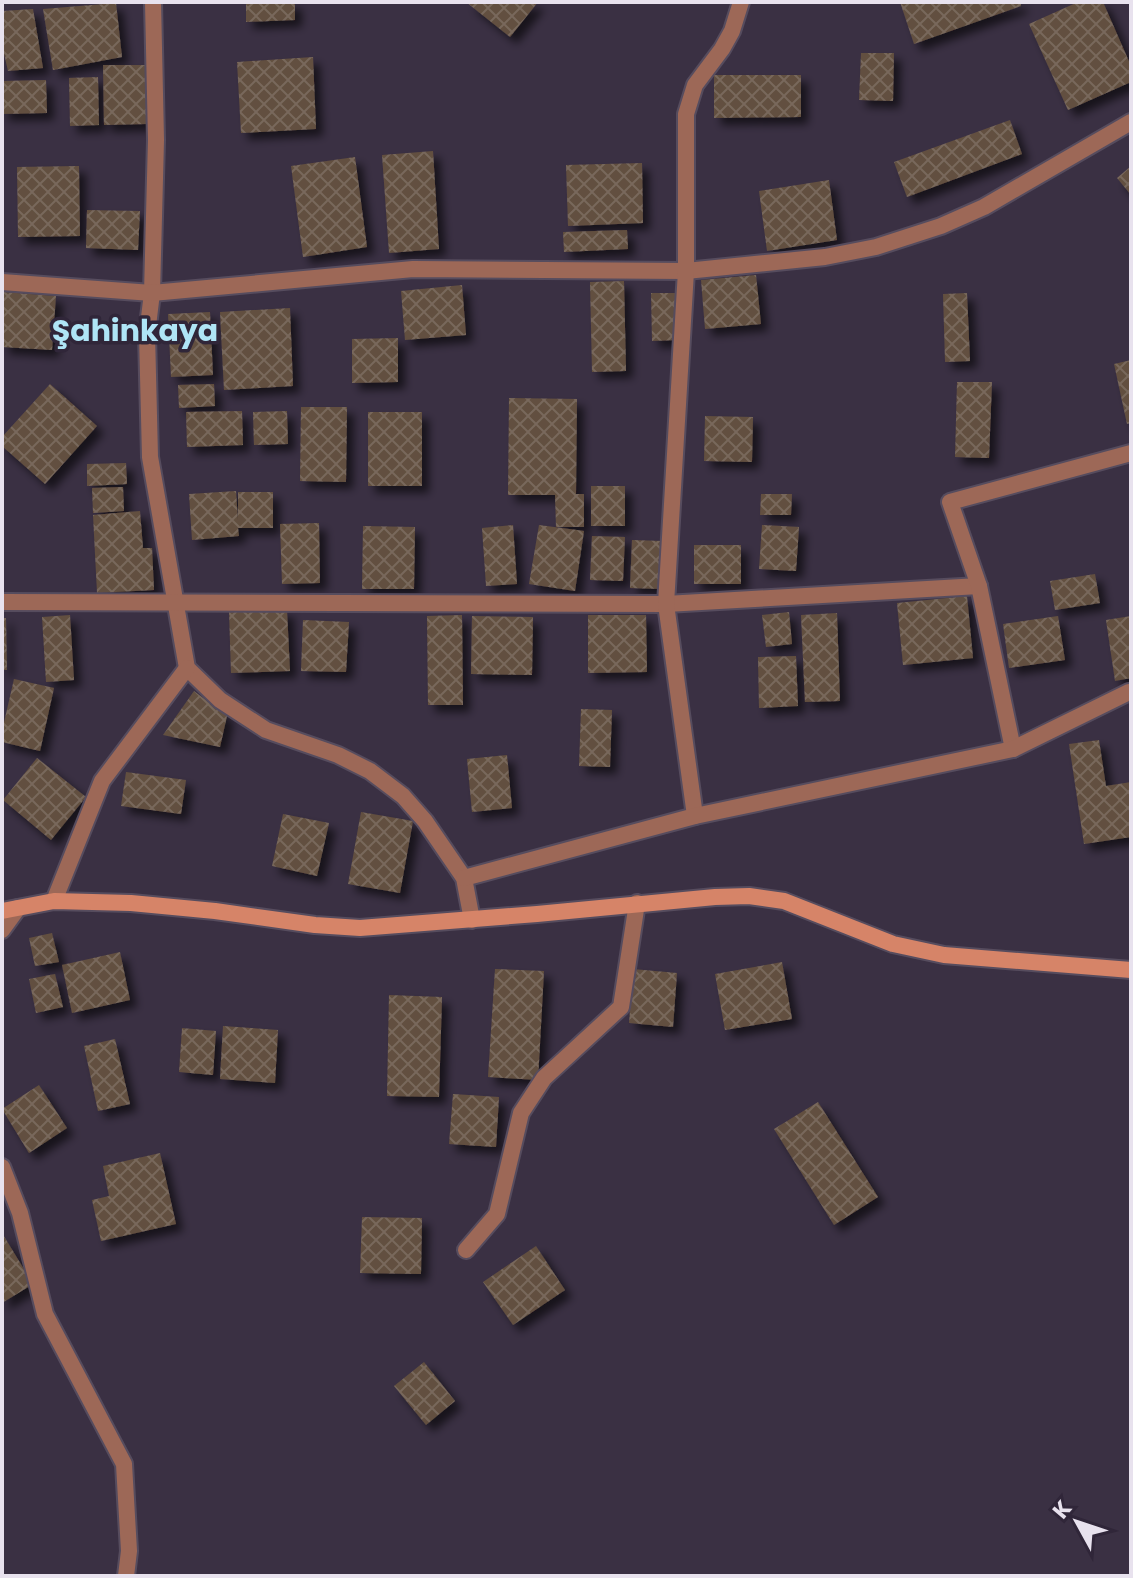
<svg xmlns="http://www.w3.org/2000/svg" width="1133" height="1578" viewBox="0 0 1133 1578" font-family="Poppins,sans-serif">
  <defs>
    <pattern id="building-cross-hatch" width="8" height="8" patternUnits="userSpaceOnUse" patternTransform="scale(2)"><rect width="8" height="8" fill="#624f3f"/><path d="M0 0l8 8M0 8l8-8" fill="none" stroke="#78685b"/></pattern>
    <filter id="shadow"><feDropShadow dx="7" dy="7" stdDeviation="4" flood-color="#0009"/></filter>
  </defs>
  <rect width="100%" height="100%" fill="#3a3043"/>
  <g fill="url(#building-cross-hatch)" filter="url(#shadow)">
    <path d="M246 2H295V20L246 22Z"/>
    <path d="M466 2H538L510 37Z"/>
    <path d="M900 2H1021V6L914 44Z"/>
    <path d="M1078 2H1103L1131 66V82L1068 110 1029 24Z"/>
    <path d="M116 3 122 57 53 70 43 9Z"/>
    <path d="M33 9 43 68 8 71 2 45V11Z"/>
    <path d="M861 53H894L893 101 859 100Z"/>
    <path d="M313 57 316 129 241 133 237 62Z"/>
    <path d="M103 65H146L147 124 104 125Z"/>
    <path d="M714 75H801V117L714 118Z"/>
    <path d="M98 77 99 125 70 126 69 78Z"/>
    <path d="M46 80 47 113 2 114V81Z"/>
    <path d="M1010 120 1022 154 907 197 894 162Z"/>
    <path d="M433 151 439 249 389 253 382 155Z"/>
    <path d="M355 157 367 247 303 257 291 166Z"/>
    <path d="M642 163 643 223 568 226 566 165Z"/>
    <path d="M79 166 80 236 18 237 17 167Z"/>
    <path d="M1131 166V195L1117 178Z"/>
    <path d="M829 180 837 240 767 251 759 191Z"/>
    <path d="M87 210 140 211 138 250 86 248Z"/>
    <path d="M627 230 628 249 564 252 563 232Z"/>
    <path d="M756 275 761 324 705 329 701 280Z"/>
    <path d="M624 281 626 371 592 372 590 282Z"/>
    <path d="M462 285 466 335 405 340 401 291Z"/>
    <path d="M4 292 56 296 52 350 2 347Z"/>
    <path d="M651 293H677L678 340 652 341Z"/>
    <path d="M967 293 970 361 945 362 943 294Z"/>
    <path d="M290 308 293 386 224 390 220 312Z"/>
    <path d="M210 312 213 375 171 377 168 314Z"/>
    <path d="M398 338V382L352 383V339Z"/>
    <path d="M1131 360V423L1127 424 1114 364Z"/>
    <path d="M957 382H992L989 458 955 457Z"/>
    <path d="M50 384 97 426 45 484 2 446V437Z"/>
    <path d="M214 384 215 406 179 408 178 385Z"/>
    <path d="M509 398 577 399 576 494H584V527H556L555 495H508Z"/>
    <path d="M301 407H347L346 482 300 481Z"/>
    <path d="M242 411 243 445 187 447 186 412Z"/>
    <path d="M287 411 288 444 254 445 253 412Z"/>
    <rect x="368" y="412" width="54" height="74"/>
    <path d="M705 416 753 417 752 462 704 461Z"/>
    <path d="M126 463 127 484 87 486V464Z"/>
    <rect x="591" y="486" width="34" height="40"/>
    <path d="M123 487 124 511 93 513 92 488Z"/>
    <path d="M236 491 238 520V492H273V528H238L239 536 192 540 189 494Z"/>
    <path d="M761 494H792L791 515H760Z"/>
    <path d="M140 511 143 548H152L154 590 97 593 93 515Z"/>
    <path d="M319 523 320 583 282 584 280 524Z"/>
    <path d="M513 525 517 584 486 586 482 528Z"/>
    <path d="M539 525 584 531 575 591 529 584Z"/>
    <path d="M762 525 799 527 796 571 759 569Z"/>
    <path d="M363 526 415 527 414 589H362Z"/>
    <path d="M592 536 625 537 623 581 590 580Z"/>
    <path d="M632 540 664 541 661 589 630 588Z"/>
    <rect x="694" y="545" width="47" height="39"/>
    <path d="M1095 574 1100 603 1055 610 1050 581Z"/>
    <path d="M967 596 973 658 903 665 897 603Z"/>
    <path d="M287 610 290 671 231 673 229 612Z"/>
    <path d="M789 612 792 644 766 647 762 615Z"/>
    <path d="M837 613 840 701 805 702 801 615Z"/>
    <path d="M70 615 74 680 46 682 42 617Z"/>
    <path d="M462 615 463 705H428L427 616Z"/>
    <path d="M588 615H646L647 672 588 673Z"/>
    <path d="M472 616 533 617 532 675 471 674Z"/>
    <path d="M1058 616 1065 660 1009 668 1003 624Z"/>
    <path d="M1131 616V678L1115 681 1106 620Z"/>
    <path d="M2 618H6L7 670H2Z"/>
    <path d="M303 620 349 622 346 672 301 671Z"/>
    <path d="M796 656 798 706 759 708 758 657Z"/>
    <path d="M14 679 54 688 40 751 2 742V731Z"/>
    <path d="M194 691 227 716 220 747 163 735Z"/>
    <path d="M581 709 612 710 610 767 579 766Z"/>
    <path d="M1099 740 1106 786 1131 782V837L1084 844 1069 744Z"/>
    <path d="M507 755 512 808 472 812 467 759Z"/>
    <path d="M37 758 86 797 51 840 3 800Z"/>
    <path d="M126 772 186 780 181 814 121 806Z"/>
    <path d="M361 812 413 821 400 893 348 884Z"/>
    <path d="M283 814 329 823 317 876 272 866Z"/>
    <path d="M52 933 59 962 35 966 29 938Z"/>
    <path d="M120 952 130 1000 72 1013 62 965Z"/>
    <path d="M782 962 792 1019 725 1030 715 974Z"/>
    <path d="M495 969 544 971 538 1080 488 1077Z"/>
    <path d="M633 969 677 973 673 1027 629 1023Z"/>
    <path d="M55 974 63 1007 36 1013 29 979Z"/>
    <path d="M389 995 442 997 439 1097 387 1096Z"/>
    <path d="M223 1026 278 1030 275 1083 220 1079Z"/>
    <path d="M182 1028 216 1031 213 1075 179 1072Z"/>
    <path d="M115 1039 130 1104 98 1111 84 1046Z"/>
    <path d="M39 1085 67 1128 29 1153 2 1109Z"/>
    <path d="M453 1094 499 1097 496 1147 449 1144Z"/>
    <path d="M818 1102 878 1197 834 1225 774 1129Z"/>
    <path d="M160 1153 176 1224 101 1241 92 1200 109 1196 103 1166Z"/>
    <path d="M362 1217 422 1218 421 1274 360 1273Z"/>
    <path d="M2 1233 33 1284 2 1303Z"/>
    <path d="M536 1246 565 1290 513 1325 483 1282Z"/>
    <path d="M424 1362 455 1401 426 1425 394 1386Z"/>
  </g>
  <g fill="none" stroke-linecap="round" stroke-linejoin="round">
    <g stroke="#564c5e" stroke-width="20">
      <g id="street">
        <path d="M153 2 156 140 152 293 147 334 150 457 187 668 220 700 266 730 338 755 370 771 403 796 425 821 464 878 472 920"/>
        <path d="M2 282 152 293 413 269 686 271 825 257 876 247 941 226 984 207 1131 122"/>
        <path d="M2 602 666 604 979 586"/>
        <path d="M1013 749 979 586 950 502 1131 453"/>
        <path d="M695 816 666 604 686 271V114L695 85 722 49 732 31 741 2"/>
        <path d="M464 878 695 816 1013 749 1129 692"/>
        <path d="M54 901 102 781 187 668"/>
        <path d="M2 930 18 908"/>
        <path d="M2 1167 20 1213 45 1314 124 1464 129 1551 126 1576"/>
        <path d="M466 1250 497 1214 521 1113 544 1078 621 1007 637 903"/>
      </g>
    </g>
    <g stroke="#564c5e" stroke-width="20">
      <path id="secondary" d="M2 911 54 901 131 903 215 911 315 925 360 928 537 914 715 897 749 896 784 901 893 944 944 955 1131 970"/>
    </g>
    <use href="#street" stroke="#9d6857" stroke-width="16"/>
    <use href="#secondary" stroke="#d68468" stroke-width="16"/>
  </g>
  <g text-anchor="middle" stroke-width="7" stroke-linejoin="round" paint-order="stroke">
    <g font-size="30" font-weight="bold" fill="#afe5f6" stroke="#302639">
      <text x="135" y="341">Şahinkaya</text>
    </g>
  </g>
  <rect width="1133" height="1578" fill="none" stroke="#e8e2ee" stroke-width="8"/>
  <g transform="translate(1077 1522) rotate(310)" stroke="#302639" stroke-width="6" paint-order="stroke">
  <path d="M0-6L14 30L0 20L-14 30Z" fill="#e8e2ee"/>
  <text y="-12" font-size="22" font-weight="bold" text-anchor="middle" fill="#e8e2ee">K</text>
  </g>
</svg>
